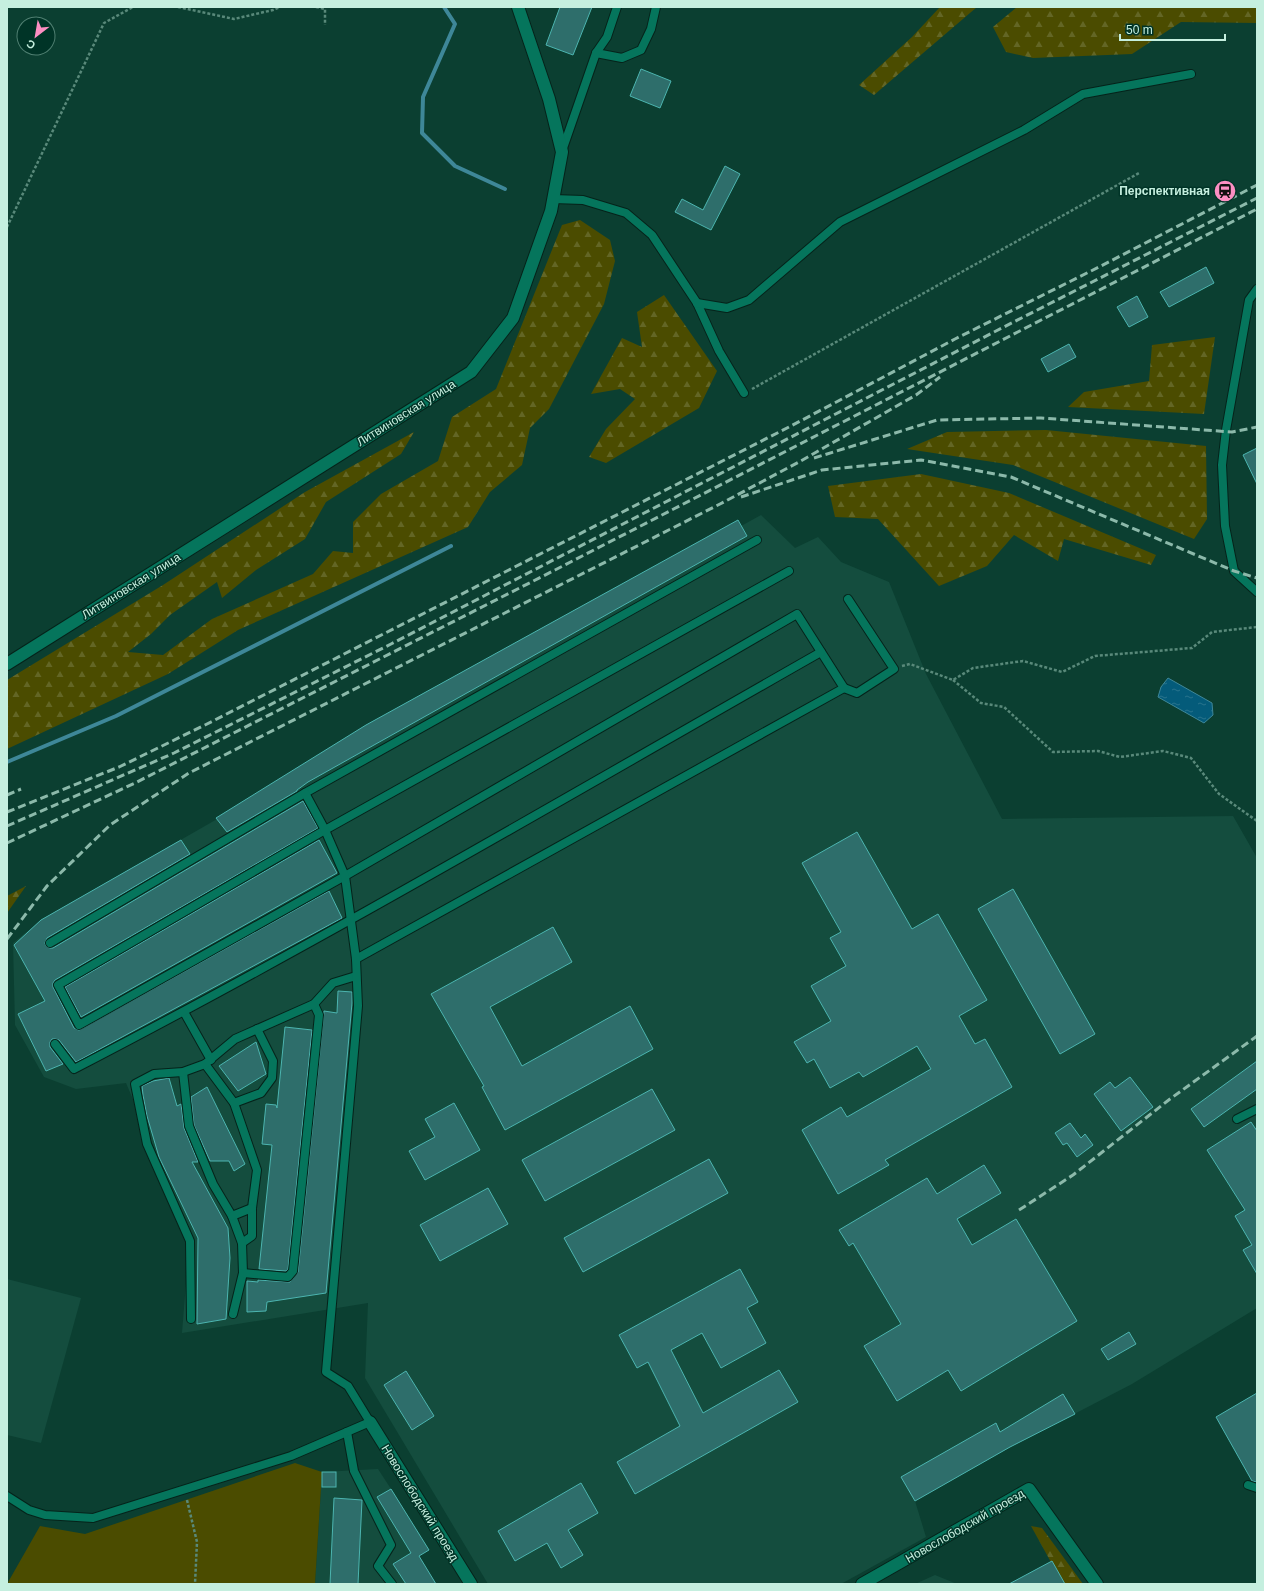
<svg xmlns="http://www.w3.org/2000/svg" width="1264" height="1591" viewBox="0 0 1264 1591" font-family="Helvetica,sans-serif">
  <defs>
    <pattern id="forest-firs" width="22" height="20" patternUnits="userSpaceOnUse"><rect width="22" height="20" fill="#4b4c00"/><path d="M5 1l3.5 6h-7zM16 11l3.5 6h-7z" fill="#636625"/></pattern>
    <pattern id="water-ripples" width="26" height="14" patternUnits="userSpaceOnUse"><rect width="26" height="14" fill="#045b7a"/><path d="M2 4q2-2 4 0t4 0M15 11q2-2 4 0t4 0" fill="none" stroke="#27738c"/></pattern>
  </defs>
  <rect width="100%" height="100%" fill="#0b3f31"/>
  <g fill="#144d3e">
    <path d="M761 515 795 548 818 537 841 562 889 582 926 674 1002 819 1233 816 1257 858V1308L1132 1384 1009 1448 915 1501 926 1537 841 1584H488L365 1378 368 1303 182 1333 190 1233 126 1083 76 1089 44 1077 15 1025 13 943 41 920 369 732Z"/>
    <path d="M7 1279 81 1298 41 1443 7 1435Z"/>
    <path d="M378 1469 391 1489 429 1550 419 1556 436 1584H315L322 1472Z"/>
    <path d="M935 1575 957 1584H915Z"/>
  </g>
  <path fill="#4b4c00" d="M295 1463 322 1472 315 1584H7L40 1526 85 1534Z"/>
  <g fill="url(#forest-firs)">
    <path d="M940 7H977L874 95 859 85 912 37Z"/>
    <path d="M1017 7H1257V23L1181 22 1132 54 1033 58 1006 52 993 27Z"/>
    <path d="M580 220 610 240 615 261 604 304 549 409 530 428 522 465 490 492 468 527 238 630 168 674 7 749V680L163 585 305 492 414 432 401 454 326 502 305 539 256 570 222 598 217 582 170 615 151 634 128 652 163 655 212 619 313 574 333 551 353 553V522L381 494 438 461 452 417 496 389 562 225Z"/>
    <path d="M664 295 717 371 699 408 606 463 589 457 606 429 635 399 620 389 591 394 622 338 642 347 637 312Z"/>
    <path d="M1215 337 1204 414 1068 407 1084 392 1149 381 1152 345Z"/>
    <path d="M1046 430 1206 446 1207 519 1194 539 1013 465 907 449 947 432Z"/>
    <path d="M921 474 1009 493 1156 555 1151 565 1064 539 1058 561 1014 535 987 566 939 586 878 519 835 517 828 486Z"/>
    <path d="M26 886 7 913V896Z"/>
    <path d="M1031 1526 1042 1528 1083 1584H1063Z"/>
  </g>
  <path fill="url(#water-ripples)" stroke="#3e8798" d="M1168 678 1212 703 1213 715 1204 723 1158 697 1161 687Z"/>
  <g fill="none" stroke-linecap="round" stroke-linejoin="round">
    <g stroke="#3e8798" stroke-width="4">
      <path d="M444 7 455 24 423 97 422 133 455 166 505 189"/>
      <path d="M7 762 116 716 451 546"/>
    </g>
  </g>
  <g fill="#2e6e6b" stroke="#4cb5b0">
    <path d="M560 7H592L573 55 546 45Z"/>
    <path d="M641 69 671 81 660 108 630 96Z"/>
    <path d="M725 166 740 174 711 230 675 212 682 199 703 210Z"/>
    <path d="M1206 267 1214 283 1169 307 1160 292Z"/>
    <path d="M1137 296 1148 317 1129 327 1117 307Z"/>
    <path d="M1069 344 1076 357 1048 372 1041 359Z"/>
    <path d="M1257 448V484L1243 455Z"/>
    <path d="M738 520 747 536 308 782 297 790V791L227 832 216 818 366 725Z"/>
    <path d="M303 801 318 828 55 980 53 983V987L74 1028 79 1030 329 891 342 918 76 1062 59 1040 55 1039H52L50 1042V1047L63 1064 46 1071 18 1014 45 1001 14 945 41 920 181 840 190 854 47 938 45 943 46 946 50 948H53Z"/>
    <path d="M857 832 912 929 938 914 987 1000 959 1016 975 1044 985 1039 1012 1087 885 1160 889 1165 838 1194 802 1130 841 1107 847 1117 931 1069 917 1046 863 1077 859 1072 830 1088 814 1059 807 1063 794 1042 831 1021 811 986 846 966 830 938 841 932 802 863Z"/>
    <path d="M319 840 337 873 81 1017 65 987Z"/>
    <path d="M1013 889 1095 1034 1060 1054 978 909Z"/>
    <path d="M553 927 572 962 490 1007 522 1066 630 1006 653 1049 505 1130 482 1087 484 1086 431 994Z"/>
    <path d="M338 991 352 992V1003L326 1293 267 1302 266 1311 247 1312V1281L258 1282V1280L290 1282 298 1272 324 1011 337 1013Z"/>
    <path d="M285 1027 312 1030 288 1269 286 1271 259 1269 272 1145 262 1144 266 1104 276 1105 277 1108Z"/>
    <path d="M256 1042 266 1074 238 1091 219 1066Z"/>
    <path d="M1257 1061V1089L1204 1127 1191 1109Z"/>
    <path d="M1130 1077 1153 1107 1121 1131 1094 1094 1110 1082 1115 1088Z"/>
    <path d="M169 1078 177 1106 181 1104 184 1128 198 1162H192L228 1228 230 1258 226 1319 197 1324 198 1238 159 1157 147 1116 143 1095 142 1086 153 1081Z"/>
    <path d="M207 1087 245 1164 234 1171 229 1161H210L194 1125 191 1097Z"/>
    <path d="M652 1089 675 1130 545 1201 522 1160Z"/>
    <path d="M454 1103 480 1150 425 1180 409 1151 435 1137 425 1119Z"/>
    <path d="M1251 1122 1257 1131V1274L1243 1250 1252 1245 1235 1216 1245 1210 1207 1150Z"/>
    <path d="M1070 1123 1081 1138 1085 1134 1093 1145 1077 1157 1067 1143 1063 1145 1055 1133Z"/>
    <path d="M709 1159 728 1193 583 1272 564 1238Z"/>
    <path d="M984 1165 1001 1193 957 1219 972 1245 1016 1219 1077 1321 961 1391 948 1370 897 1401 864 1346 901 1324 853 1243 849 1246 839 1230 927 1178 937 1194Z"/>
    <path d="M488 1188 508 1224 440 1261 420 1225Z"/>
    <path d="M740 1269 758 1302 747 1308 766 1343 721 1368 702 1333 671 1350 703 1413 779 1370 798 1402 635 1494 617 1462 680 1426 648 1362 637 1368 619 1335Z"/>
    <path d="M1129 1332 1136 1344 1108 1360 1101 1349Z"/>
    <path d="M406 1371 434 1416 412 1430 384 1385Z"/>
    <path d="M1257 1393V1482L1252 1481 1216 1417Z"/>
    <path d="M1063 1394 1075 1414 1010 1447 915 1501 901 1477 996 1423 1000 1432Z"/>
    <rect x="322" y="1472" width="14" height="15"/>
    <path d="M581 1483 598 1513 568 1530 583 1555 561 1568 547 1543 515 1561 498 1531Z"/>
    <path d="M391 1489 429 1550 419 1556 436 1584H406L393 1564 411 1553 377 1497Z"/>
    <path d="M334 1498 362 1500 358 1584H330Z"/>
    <path d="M1052 1561 1065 1584H1009Z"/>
  </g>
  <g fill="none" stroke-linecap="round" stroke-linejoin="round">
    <g stroke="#05231a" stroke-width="10">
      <g id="lane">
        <path d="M596 53 622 58 641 50 651 29 656 7"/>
        <path d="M562 151 596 53 607 37 617 7"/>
        <path d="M553 199 583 200 626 213 652 235 697 303 719 351 744 393"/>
        <path d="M1257 289 1249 300 1226 430 1222 465 1225 526 1234 571 1257 592"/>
        <path d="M697 303 727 308 749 300 840 222 1024 130 1083 94 1191 74"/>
        <path d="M844 688 857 693 894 669 848 599"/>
        <path d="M50 943 305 793 757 540"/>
        <path d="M356 959 844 688 797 614 345 876 79 1025 58 985 325 830 789 571"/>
        <path d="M184 1012 211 1060"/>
        <path d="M55 1044 74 1069C327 938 573 793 821 652"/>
        <path d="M205 1064 234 1103 257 1170 252 1208V1236L242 1243"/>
        <path d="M183 1072 189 1126 213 1184 232 1216 242 1243 243 1273 233 1314"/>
        <path d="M234 1103 261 1093 272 1078 273 1061 257 1029"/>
        <path d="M1237 1119 1257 1109"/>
        <path d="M232 1216 252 1208"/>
        <path d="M243 1273 288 1277 293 1271 319 1015 314 1004"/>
        <path d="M191 1319 190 1241 147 1144 135 1084 154 1074 183 1072 205 1064 235 1039 314 1004 333 983 356 976"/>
        <path d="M347 1432 354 1471 391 1545 378 1566 392 1584"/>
        <path d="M1248 1485 1257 1488"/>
        <path d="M7 1496 29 1510 45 1515 93 1518 291 1456 370 1422 348 1386 326 1372 358 1006 356 959 345 876 325 830 305 793"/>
      </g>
    </g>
    <g stroke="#05231a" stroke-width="14">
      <g id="street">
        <path d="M7 664 471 372 513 318 551 211 562 152 549 99 518 7"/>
        <path d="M370 1422 471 1584"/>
        <path d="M862 1584 1029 1489 1097 1584"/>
      </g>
    </g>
    <g stroke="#59897a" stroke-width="2.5" stroke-dasharray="3 2" stroke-linecap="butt">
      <path d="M178 7 234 19 273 10 280 7"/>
      <path d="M316 7 325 9V25"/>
      <path d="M7 227 104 23 133 7"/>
      <path d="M752 389 1139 173"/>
      <path d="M902 666 910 664 953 680 973 668 1023 661 1062 672 1095 656 1192 648 1212 632 1257 627"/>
      <path d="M953 680 981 703 1004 707 1053 752 1098 751 1120 757 1163 751 1191 758 1219 794 1257 821"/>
      <path d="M187 1500 197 1542 195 1584"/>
    </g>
    <use href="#lane" stroke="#05755c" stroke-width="8"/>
    <use href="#street" stroke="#05755c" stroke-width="12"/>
    <g stroke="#8cb9aa" stroke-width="3" stroke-dasharray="8 4" stroke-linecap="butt">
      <path d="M814 458 937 420 1041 418 1232 432 1257 427"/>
      <path d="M741 497 822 470 921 460 1011 477 1234 571 1257 578"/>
      <path d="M7 795 21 789"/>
      <path d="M7 812 119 767 205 725 791 426 955 339 1101 266 1257 185"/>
      <path d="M7 826 174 753 391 644 996 331 1257 198"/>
      <path d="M7 843 137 782 555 570 1257 209"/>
      <path d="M7 939 47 886 110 825 189 773 720 504 799 462 916 395 940 377"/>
      <path d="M1019 1210 1073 1175 1170 1099 1257 1036"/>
    </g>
  </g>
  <defs>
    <g id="station-disc" transform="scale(1.15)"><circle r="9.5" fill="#fc8fc3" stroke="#003427"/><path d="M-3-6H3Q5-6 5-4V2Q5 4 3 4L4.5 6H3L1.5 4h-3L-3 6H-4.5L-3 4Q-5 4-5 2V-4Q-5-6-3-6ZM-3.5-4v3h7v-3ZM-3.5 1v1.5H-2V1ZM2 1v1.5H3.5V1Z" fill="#111"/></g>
  </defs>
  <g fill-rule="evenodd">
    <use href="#station-disc" x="1225" y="191"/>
  </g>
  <g text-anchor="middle" stroke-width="3" stroke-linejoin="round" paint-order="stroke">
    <g font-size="12" font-weight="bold" fill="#c5efdf" stroke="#003427" text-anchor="end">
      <text x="1210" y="195">Перспективная</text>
    </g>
    <g font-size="12" fill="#c5efdf" stroke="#003427">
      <text transform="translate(406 413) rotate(-32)" y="4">Литвиновская улица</text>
      <text transform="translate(131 586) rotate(-32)" y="4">Литвиновская улица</text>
      <text transform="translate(420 1503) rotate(58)" y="4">Новослободский проезд</text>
      <text transform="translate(965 1526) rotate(-30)" y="4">Новослободский проезд</text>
    </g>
  </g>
  <rect width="1264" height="1591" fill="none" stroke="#c5efdf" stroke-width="16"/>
  <g transform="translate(36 36) rotate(211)"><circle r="19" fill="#003427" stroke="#4f7f71"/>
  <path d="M0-3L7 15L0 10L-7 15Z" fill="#fc8fc3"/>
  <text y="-6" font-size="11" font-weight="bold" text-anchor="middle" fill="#c5efdf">С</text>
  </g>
  <path d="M1120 34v6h105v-6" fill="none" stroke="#c5efdf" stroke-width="2"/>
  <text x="1126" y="34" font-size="12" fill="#c5efdf" stroke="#003427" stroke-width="3" paint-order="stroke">50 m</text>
</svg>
